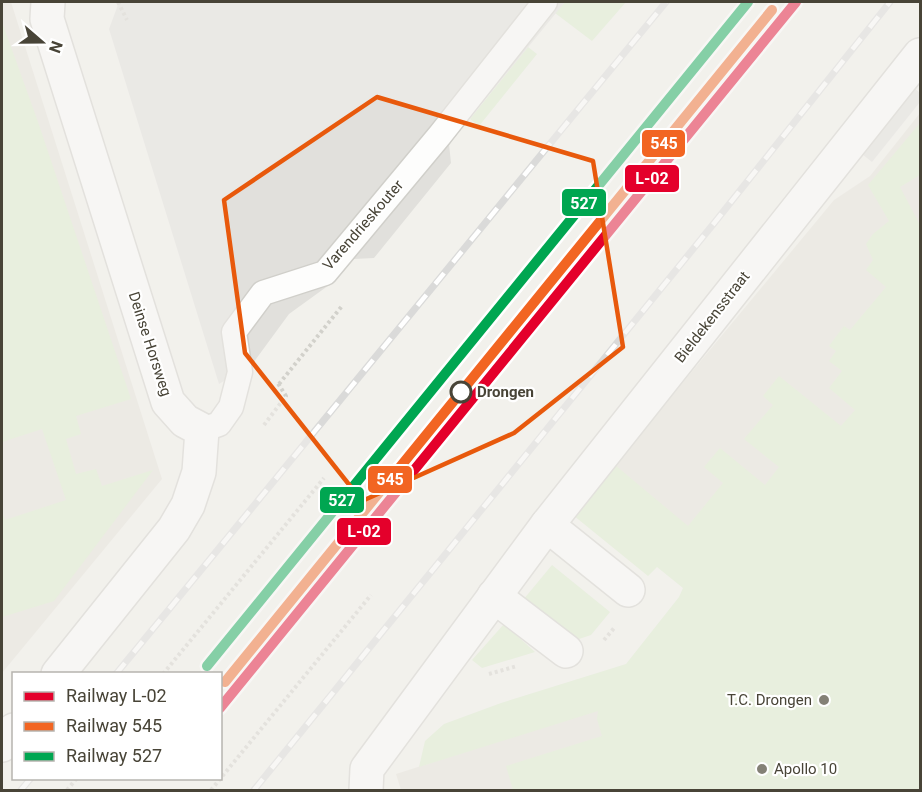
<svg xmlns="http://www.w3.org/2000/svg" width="922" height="792" viewBox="0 0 922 792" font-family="Roboto,sans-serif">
  <rect width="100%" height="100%" fill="#f2f1ec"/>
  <g fill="#e5e3d9">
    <path d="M2 2H11L162 479 2 673Z"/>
    <path d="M920 113V790H401L396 774 821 638 613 467 834 200 870 176Z"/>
  </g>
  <g fill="#dbedcc">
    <path d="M565 2H626L592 41 555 13Z"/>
    <path d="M2 22 38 122 131 399 76 416 81 434 66 439 76 474 96 469 102 486 153 470 54 601 2 617V512L5 520 66 500 42 429 2 442Z"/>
    <path d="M528 47 537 54 479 126 470 119Z"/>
    <path d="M920 123V175L900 187 920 225V790H513L506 766 602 736 597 719 598 711 419 767 425 741 444 724 501 703 626 664 679 597 683 588 657 567 648 576 568 511 609 460 688 526 723 483 704 467 720 448 765 485 779 467 744 439 773 405 763 396 779 376 841 426 855 410 829 388 842 371 829 361 836 351 829 346 844 326 850 330 886 287 866 270 873 260 866 244 873 234 889 221 868 185Z"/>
    <path d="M552 565 610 612 591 635 573 641 523 600Z"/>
    <path d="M504 624 535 652 482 668 472 660Z"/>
  </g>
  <g fill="#e1e0dc">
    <path d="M119 2H565L449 144 451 163 374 258 354 259 336 280 289 314 253 363 219 384 109 29Z"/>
    <path d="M914 88 920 93V102L872 162 862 154Z"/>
  </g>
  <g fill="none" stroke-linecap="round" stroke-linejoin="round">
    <g stroke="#d0cfca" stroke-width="27">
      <path id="lane" d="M202 430 219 424 231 407 240 372 234 332 263 293 325 273 440 135 545 2"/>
    </g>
    <g stroke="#d0cfca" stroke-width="36">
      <g id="street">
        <path d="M48 2 47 19 168 402 185 421 202 430 199 472 188 505 174 529 58 674"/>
        <path d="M547 525 628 590"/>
        <path d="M494 596 566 651"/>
        <path d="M2 745 14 730"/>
        <path d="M366 790 367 769 547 525 920 55"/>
      </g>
    </g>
    <g stroke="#d2d1cb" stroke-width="4" stroke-dasharray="3 3" stroke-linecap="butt">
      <path d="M118 2 127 20"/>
      <path d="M279 384 342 306"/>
      <path d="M264 425 286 396 277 382"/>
      <path d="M604 640 615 627"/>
      <path d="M163 674 324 478"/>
      <path d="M489 674 517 666"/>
      <path d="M67 790 77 778"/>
      <path d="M211 790 371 595"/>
    </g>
    <use href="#lane" stroke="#fdfdfc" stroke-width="24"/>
    <use href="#street" stroke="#fdfdfc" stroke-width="33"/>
    <g stroke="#dadad9" stroke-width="7">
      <g id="rail">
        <path d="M116 674 666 2"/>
        <path d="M21 790 31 778"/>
        <path d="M254 790 715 222 890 2"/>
      </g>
    </g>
    <use href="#rail" stroke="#fff" stroke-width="4.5" stroke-dasharray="14" stroke-linecap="butt"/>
    <g stroke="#fff" stroke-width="15">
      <path id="rail-1" d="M220 708 796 2"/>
    </g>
    <g stroke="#fff" stroke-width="15">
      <path id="rail-2" d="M225 682 772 10"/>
    </g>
    <g stroke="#fff" stroke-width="15">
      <path id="rail-3" d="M207 666 748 2"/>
    </g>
    <use href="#rail-1" stroke="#e4002b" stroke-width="10"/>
    <use href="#rail-2" stroke="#f26522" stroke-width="10"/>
    <use href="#rail-3" stroke="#00a651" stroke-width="10"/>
  </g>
  <path d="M0 0H922V792H0ZM377 97 593 161 623 347 514 433 362 501 245 353 224 200Z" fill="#f2f1ec" fill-opacity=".55" fill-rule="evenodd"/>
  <path fill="none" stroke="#e8590c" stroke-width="4.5" stroke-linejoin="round" d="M377 97 593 161 623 347 514 433 362 501 245 353 224 200Z"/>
  <circle fill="#fff" stroke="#484437" stroke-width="3" cx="461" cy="392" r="10"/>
  <g fill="#848176" stroke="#fff" stroke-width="2">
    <circle cx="824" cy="700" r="6"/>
    <circle cx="762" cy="769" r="6"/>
  </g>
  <g text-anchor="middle" stroke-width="4.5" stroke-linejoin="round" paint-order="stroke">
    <g font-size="15" fill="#484437" stroke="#fff">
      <text transform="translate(363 225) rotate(-49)" y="5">Varendrieskouter</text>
      <text transform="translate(712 317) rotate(-52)" y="5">Bieldekensstraat</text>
      <text transform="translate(150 344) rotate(72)" y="5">Deinse Horsweg</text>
    </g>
    <g font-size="15" font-weight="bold" fill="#484437" stroke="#fff" text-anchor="start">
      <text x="477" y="397">Drongen</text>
    </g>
    <g font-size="15" fill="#484437" stroke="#fff" text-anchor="end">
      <text x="812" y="705">T.C. Drongen</text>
      <text x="774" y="774" text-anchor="start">Apollo 10</text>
    </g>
  </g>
  <g stroke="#fff" stroke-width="2">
    <rect x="641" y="129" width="45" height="29" rx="6" fill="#f26522"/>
    <rect x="624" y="164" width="56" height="29" rx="6" fill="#e4002b"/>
    <rect x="561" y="188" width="46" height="29" rx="6" fill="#00a651"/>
    <rect x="367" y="465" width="46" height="29" rx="6" fill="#f26522"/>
    <rect x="319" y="486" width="46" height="28" rx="6" fill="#00a651"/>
    <rect x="336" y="517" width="56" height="29" rx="6" fill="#e4002b"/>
  </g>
  <g font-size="16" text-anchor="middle" font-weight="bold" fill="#fff">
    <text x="664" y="149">545</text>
    <text x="652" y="184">L-02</text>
    <text x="584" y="209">527</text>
    <text x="390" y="485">545</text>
    <text x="342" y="506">527</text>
    <text x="364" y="537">L-02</text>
  </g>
  <rect width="922" height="792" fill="none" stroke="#484437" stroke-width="6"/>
  <rect x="12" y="672" width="210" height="108" fill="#ffffff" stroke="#b6b4af" stroke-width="1.5"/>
  <rect x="24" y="692" width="30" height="9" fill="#e4002b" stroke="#b6b4af" stroke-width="1.5"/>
  <text x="66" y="702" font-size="18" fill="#484437">Railway L-02</text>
  <rect x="24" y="722" width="30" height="9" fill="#f26522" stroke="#b6b4af" stroke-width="1.5"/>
  <text x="66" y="732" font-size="18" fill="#484437">Railway 545</text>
  <rect x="24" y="752" width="30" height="9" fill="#00a651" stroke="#b6b4af" stroke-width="1.5"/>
  <text x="66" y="762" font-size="18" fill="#484437">Railway 527</text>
  <g transform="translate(42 42) rotate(110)" stroke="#ffffff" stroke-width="4.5" paint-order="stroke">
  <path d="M0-4.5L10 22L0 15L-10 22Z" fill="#484437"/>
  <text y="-9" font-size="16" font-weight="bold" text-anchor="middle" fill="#484437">N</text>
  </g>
</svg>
